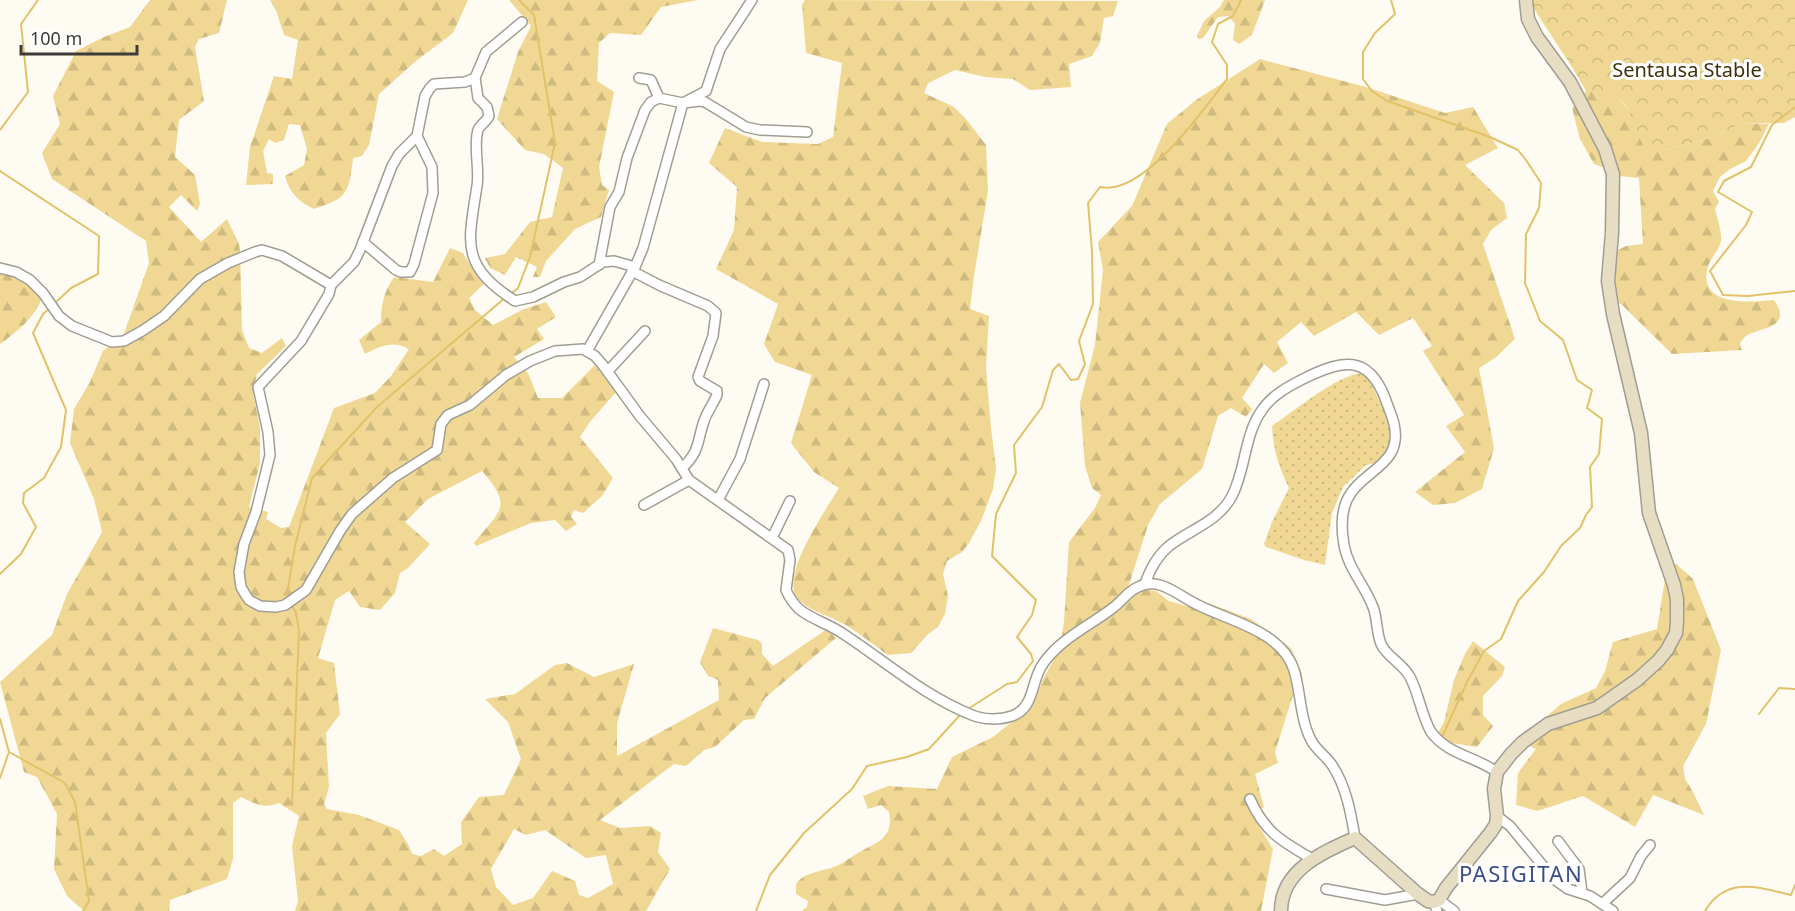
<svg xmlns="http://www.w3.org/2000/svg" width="1795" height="911" viewBox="0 0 1795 911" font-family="'Noto Sans',sans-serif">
  <defs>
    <pattern id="grass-dots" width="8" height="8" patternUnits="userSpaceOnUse" patternTransform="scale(1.5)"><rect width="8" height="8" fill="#f0d894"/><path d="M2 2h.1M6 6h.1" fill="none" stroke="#cfba80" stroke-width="1.8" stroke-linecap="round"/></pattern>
    <pattern id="forest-firs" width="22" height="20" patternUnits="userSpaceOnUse" patternTransform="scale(1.5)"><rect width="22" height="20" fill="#f0d894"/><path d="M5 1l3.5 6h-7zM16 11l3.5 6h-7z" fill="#cfba80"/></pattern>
    <pattern id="park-crowns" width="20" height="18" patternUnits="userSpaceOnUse" patternTransform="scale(1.5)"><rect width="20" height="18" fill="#f0d894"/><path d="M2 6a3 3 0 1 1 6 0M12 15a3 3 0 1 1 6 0" fill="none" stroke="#cfba80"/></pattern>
  </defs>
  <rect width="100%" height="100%" fill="#fefbf3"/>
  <path fill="url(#grass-dots)" d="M1361 373 1367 375 1390 423 1389 447 1380 462 1366 465 1343 487 1332 513 1325 565 1304 560 1266 547 1264 544 1272 522 1289 488C1279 468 1273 449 1272 426 1294 411 1336 376 1361 373Z"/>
  <g fill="url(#forest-firs)" fill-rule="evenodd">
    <path d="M150 0H227L219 33 199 39 195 47 204 101 179 120 175 157 195 175 200 204 197 211 181 195 169 207 201 242 227 219 239 244 240 251 242 330 249 348 262 353 282 338 286 346 257 374 253 392 260 428V463L249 507 268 512 266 519 281 528 289 527 334 408 375 393 391 376 409 349C393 340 381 346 365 354L359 340 381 322C381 304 384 292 394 277L433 282 450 248 463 253 477 276 485 283 469 298 475 310 493 325 524 309 546 302 556 317 537 329 544 339 514 357 528 373 538 398H562L595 365 616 392 589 423 580 437 613 478 602 496 583 513 574 510 571 517 577 524 566 531 555 520 531 523 476 546 474 543C500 510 514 508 482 471L428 499 405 522 430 544 408 568 400 573 395 593 380 610 360 607 349 591 335 600 318 658 334 663 340 714 326 733 329 787 324 804 327 809 359 815 399 830 408 844 412 854 421 856 434 849 444 856 462 844 461 822 479 797 504 795 521 759 508 722 485 699 515 694 555 665 567 663 594 677 634 664 617 723V756L719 700 718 680 708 676 700 662 713 628 758 640 762 644V654L773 666 827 629 836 638 765 698 754 719 744 720 715 747 704 750 686 766 674 764 600 820 620 828 650 826 661 833 658 852 670 869 646 911H295L298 901 292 846 299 816 279 803C264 809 255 804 241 797L233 803V859L227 879 170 900 169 911H84L67 896 54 869 57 814 37 777 24 772 0 682 52 635 67 594 102 532 94 499 70 443 74 409 90 382 103 351 109 346 120 345 149 263 146 241 52 179 42 153 60 124 53 96 76 51 104 37 130 27ZM514 829 526 835 545 830 586 858 606 855 613 884 588 898 579 895 575 881 552 871 533 898 513 905 496 887 491 869Z"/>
    <path d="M270 0H468L453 33 416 61 379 94 369 145 362 156 353 158C349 193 348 198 314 209 299 202 289 192 285 176L304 165 307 149 300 125 289 124 284 140 275 143 269 139 263 151 267 173 273 174V184L246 185 250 147 274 76 292 79 298 40 284 35 276 10Z"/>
    <path d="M509 0H698L661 7 641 35 610 33 599 43 597 81 614 92 599 167 602 185 609 190 601 217 575 229 546 261 540 277H533L537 267 516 257 505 275 490 268 485 258 505 254 530 222 552 217 563 168 544 154 525 150 497 119 518 52 531 26Z"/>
    <path d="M805 0 1118 1 1113 16 1104 18 1100 43 1092 56 1069 64 1071 87 1030 90 1013 79 985 77 955 70 928 83 924 93 954 107 966 119 986 145 988 191 974 276 970 309 989 316 986 368 991 428 996 468 993 489 981 521 969 543 962 552 947 561 943 574 948 596 945 614 938 627 928 634 911 653 888 655C872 644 856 630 838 621 826 615 808 610 798 599 778 578 827 508 839 488L814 472 791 443 812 375 775 362 764 344 778 304 716 269 734 230 737 187 709 163 725 128 762 142 818 144 833 137 842 63 806 53 802 5Z"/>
    <path d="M1224 0H1265L1252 35 1239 44 1233 40 1235 24 1229 16 1218 17 1203 38 1199 39 1197 36 1204 21 1220 7Z"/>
    <path d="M1260 59 1366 87 1445 113 1473 107 1498 148 1465 165 1504 203 1507 218 1491 230 1483 244 1515 339 1495 358 1479 368 1494 448 1482 489 1455 503 1433 505 1415 492 1465 452 1446 426 1464 415 1423 351 1432 346 1413 318 1379 335 1356 312 1314 336 1301 322 1277 342 1288 363 1274 373 1264 364 1242 398 1252 409 1246 417 1231 408 1218 416 1202 469 1160 504 1148 525 1128 588 1156 591 1169 601 1197 609 1208 603 1251 619 1291 648 1302 673 1304 699 1293 695 1275 752 1278 763 1255 774 1264 807 1252 815 1273 849 1261 911H802L807 907 808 901 796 894C796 890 795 885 798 881 807 872 823 871 834 867 843 864 850 857 858 853 877 842 894 839 889 812L881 805 868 809 863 796 888 786 937 789 952 757 993 737 1033 705 1043 679 1059 651 1064 622 1069 542 1095 508 1101 495 1092 488 1085 466 1080 403 1095 345 1103 270 1098 242 1132 206 1167 124 1196 100Z"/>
    <path d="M1586 91C1592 91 1599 91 1605 92 1628 97 1639 130 1650 148L1664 150 1715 137 1740 124H1769L1759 143 1746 161 1730 169 1720 177 1713 191 1719 202 1715 209C1717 218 1722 231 1721 241 1719 251 1709 259 1707 270 1700 308 1752 302 1774 300 1794 329 1759 327 1746 336 1744 337 1741 342 1740 344L1742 350 1672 354 1621 304 1615 301 1612 272 1614 252 1626 246 1643 244 1639 178 1609 175 1605 168 1594 164 1580 139 1572 108Z"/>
    <path d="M0 270 26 281 42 298C34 318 17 332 0 344Z"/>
    <path d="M1676 564 1693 579 1721 650 1706 724 1683 766 1685 779 1693 792 1704 815 1653 795 1635 827 1583 796 1537 811 1516 805 1518 773 1536 749 1519 740 1561 704 1596 688 1605 671 1613 642 1657 629 1665 579Z"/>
    <path d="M1473 641 1505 667 1502 676 1483 696V715L1493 726 1477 747 1434 740 1444 722 1454 680 1465 654Z"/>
  </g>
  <path fill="url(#park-crowns)" d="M1534 0H1795V117L1784 123 1740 124 1715 137 1664 150H1657L1643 145C1627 109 1632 94 1586 91 1570 61 1549 34 1532 5Z"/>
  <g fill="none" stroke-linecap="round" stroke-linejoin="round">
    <g stroke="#e1c269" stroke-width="2">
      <path d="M1391 0 1395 14 1375 33 1363 52V79L1372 91 1387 101 1490 137 1518 150 1526 160 1541 183 1539 208 1526 234 1525 283 1540 321 1563 340 1577 380 1592 390 1587 408 1602 419 1599 454 1590 467 1592 507 1586 515 1580 528 1561 546 1544 572 1518 601 1501 639 1484 651 1467 682 1443 735"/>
      <path d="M1795 107 1772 125 1751 167 1724 181 1718 192 1752 212 1746 225 1710 271 1723 295 1748 296 1795 291"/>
      <path d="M0 130 28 92 21 24 38 0"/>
      <path d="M0 171 99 236 98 274 71 288 54 304"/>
      <path d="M511 294 518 288 530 257 555 143 534 15 519 0"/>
      <path d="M0 574 21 554 36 527 23 503 24 493 44 478 61 447 66 410 33 333 43 314 50 308"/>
      <path d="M290 600 287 595 295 546 312 478 377 407 506 297"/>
      <path d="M968 709 1007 684 1017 682 1033 661 1031 654 1017 637 1032 615 1036 600 992 556 996 514 1016 473 1014 445 1042 407 1053 370 1059 364 1071 380 1078 379 1085 364 1079 341 1093 304 1092 251 1088 203 1100 187C1143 197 1203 110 1227 79V65L1212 42 1218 24 1233 16 1241 0"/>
      <path d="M1759 714 1779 688 1795 689"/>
      <path d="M0 719 9 752 0 778"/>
      <path d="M9 752 65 783 75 802 89 901 83 911"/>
      <path d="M292 804 299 631 296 613 292 605"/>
      <path d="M756 911 770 875 804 833 852 789 867 766 907 757 929 749 961 714"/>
      <path d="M1705 911C1726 876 1758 887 1791 895L1795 885"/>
    </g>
    <g stroke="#a09d93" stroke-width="12">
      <g id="street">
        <path d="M475 78 478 98 487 107 489 116C487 121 480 125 478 130 473 146 480 169 477 186 468 244 460 265 515 301L533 297 564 282 580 277 603 262 614 261 635 267"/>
        <path d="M639 78 651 80 659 98 683 103 700 101 705 102 746 127 760 130 807 132"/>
        <path d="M363 242 396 270 401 272H410L414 264 433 193 432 167 417 136 425 96 430 88 434 84 465 82 475 78 486 52 522 22"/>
        <path d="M599 265 610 207 619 192 627 158 645 110 651 102 659 98"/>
        <path d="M0 268 16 272 30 280 43 293 59 316 72 326 112 342 124 341 142 331 164 316 200 279 228 263 255 252 262 250 282 256 331 285 329 294 301 341 258 387 268 432 270 455 256 512 244 544 239 572 241 587 245 594 249 600 260 606 276 607 285 605 306 590 340 531 352 514 393 478 437 450 441 424 448 415 470 405 506 375 530 361 555 351 583 349 595 356 602 364 639 415 676 459 689 480 788 550 790 560 786 590C789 597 793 603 799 609 811 619 829 624 842 633 885 661 924 696 972 715 984 720 1000 720 1012 716 1034 708 1031 684 1041 667 1057 640 1090 626 1114 607 1122 601 1128 591 1138 587 1158 576 1178 595 1196 604 1228 621 1281 630 1294 670 1301 693 1300 719 1311 740 1316 750 1326 756 1332 765 1346 786 1351 813 1355 838"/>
        <path d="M632 271 659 285 708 306 716 313 713 336 698 377 700 381 717 391V395C713 404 707 412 704 421 697 441 700 452 682 468"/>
        <path d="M331 285 354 262 360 250 392 166 399 154 417 136"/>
        <path d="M587 351 635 267 643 248 683 103 706 91 720 49 752 0"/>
        <path d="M608 371 645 331"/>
        <path d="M718 500 740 459 764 384"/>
        <path d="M644 505 689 480"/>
        <path d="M772 538 790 501"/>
        <path d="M1145 584C1150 569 1157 556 1169 546 1191 529 1218 522 1232 496 1246 469 1244 435 1262 410 1272 395 1289 386 1305 378 1342 360 1368 354 1385 398 1388 407 1392 415 1394 424 1403 463 1367 469 1351 493 1341 507 1341 528 1344 545 1348 568 1365 586 1373 607 1378 620 1376 635 1382 646 1389 658 1403 664 1410 677 1419 694 1421 714 1431 732 1447 754 1476 757 1497 772"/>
        <path d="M1250 799C1265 833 1283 842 1314 860"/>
        <path d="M1497 816 1510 826 1554 879 1568 889 1590 896 1613 911"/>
        <path d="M1558 841 1579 869 1582 893"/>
        <path d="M1326 889 1385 900 1418 894"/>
        <path d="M1439 900 1454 911"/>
        <path d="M1434 902 1437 911"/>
        <path d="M1602 904 1630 878 1641 856 1650 845"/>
      </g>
    </g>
    <g stroke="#a09d93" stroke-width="15">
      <path id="secondary" d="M1281 911C1281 870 1323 852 1355 838L1418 894 1428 901 1434 902 1439 900 1446 888 1491 832 1496 824 1497 816 1494 789 1497 772 1511 754 1523 742 1548 724 1597 708 1637 680 1658 661 1667 650 1676 633 1677 622V599L1674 585 1649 513 1641 433 1613 314 1608 281 1612 233 1613 174 1605 149 1570 82 1537 37 1528 19 1526 0"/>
    </g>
    <use href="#street" stroke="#fff" stroke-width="9"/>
    <use href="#secondary" stroke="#e6ddc2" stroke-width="12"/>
  </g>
  <g text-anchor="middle" stroke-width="6" stroke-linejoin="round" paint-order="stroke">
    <g font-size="20" fill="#3e320a" stroke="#fff">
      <text x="1687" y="77">Sentausa Stable</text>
    </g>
    <g font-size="22" letter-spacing="1.5" fill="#3c4c87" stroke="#fff">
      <text x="1521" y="882">PASIGITAN</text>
    </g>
  </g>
  <path d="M21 45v9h116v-9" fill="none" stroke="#3d3c38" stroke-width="3"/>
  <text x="30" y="45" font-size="18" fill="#3d3c38" stroke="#ffffff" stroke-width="4.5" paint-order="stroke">100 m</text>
</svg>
